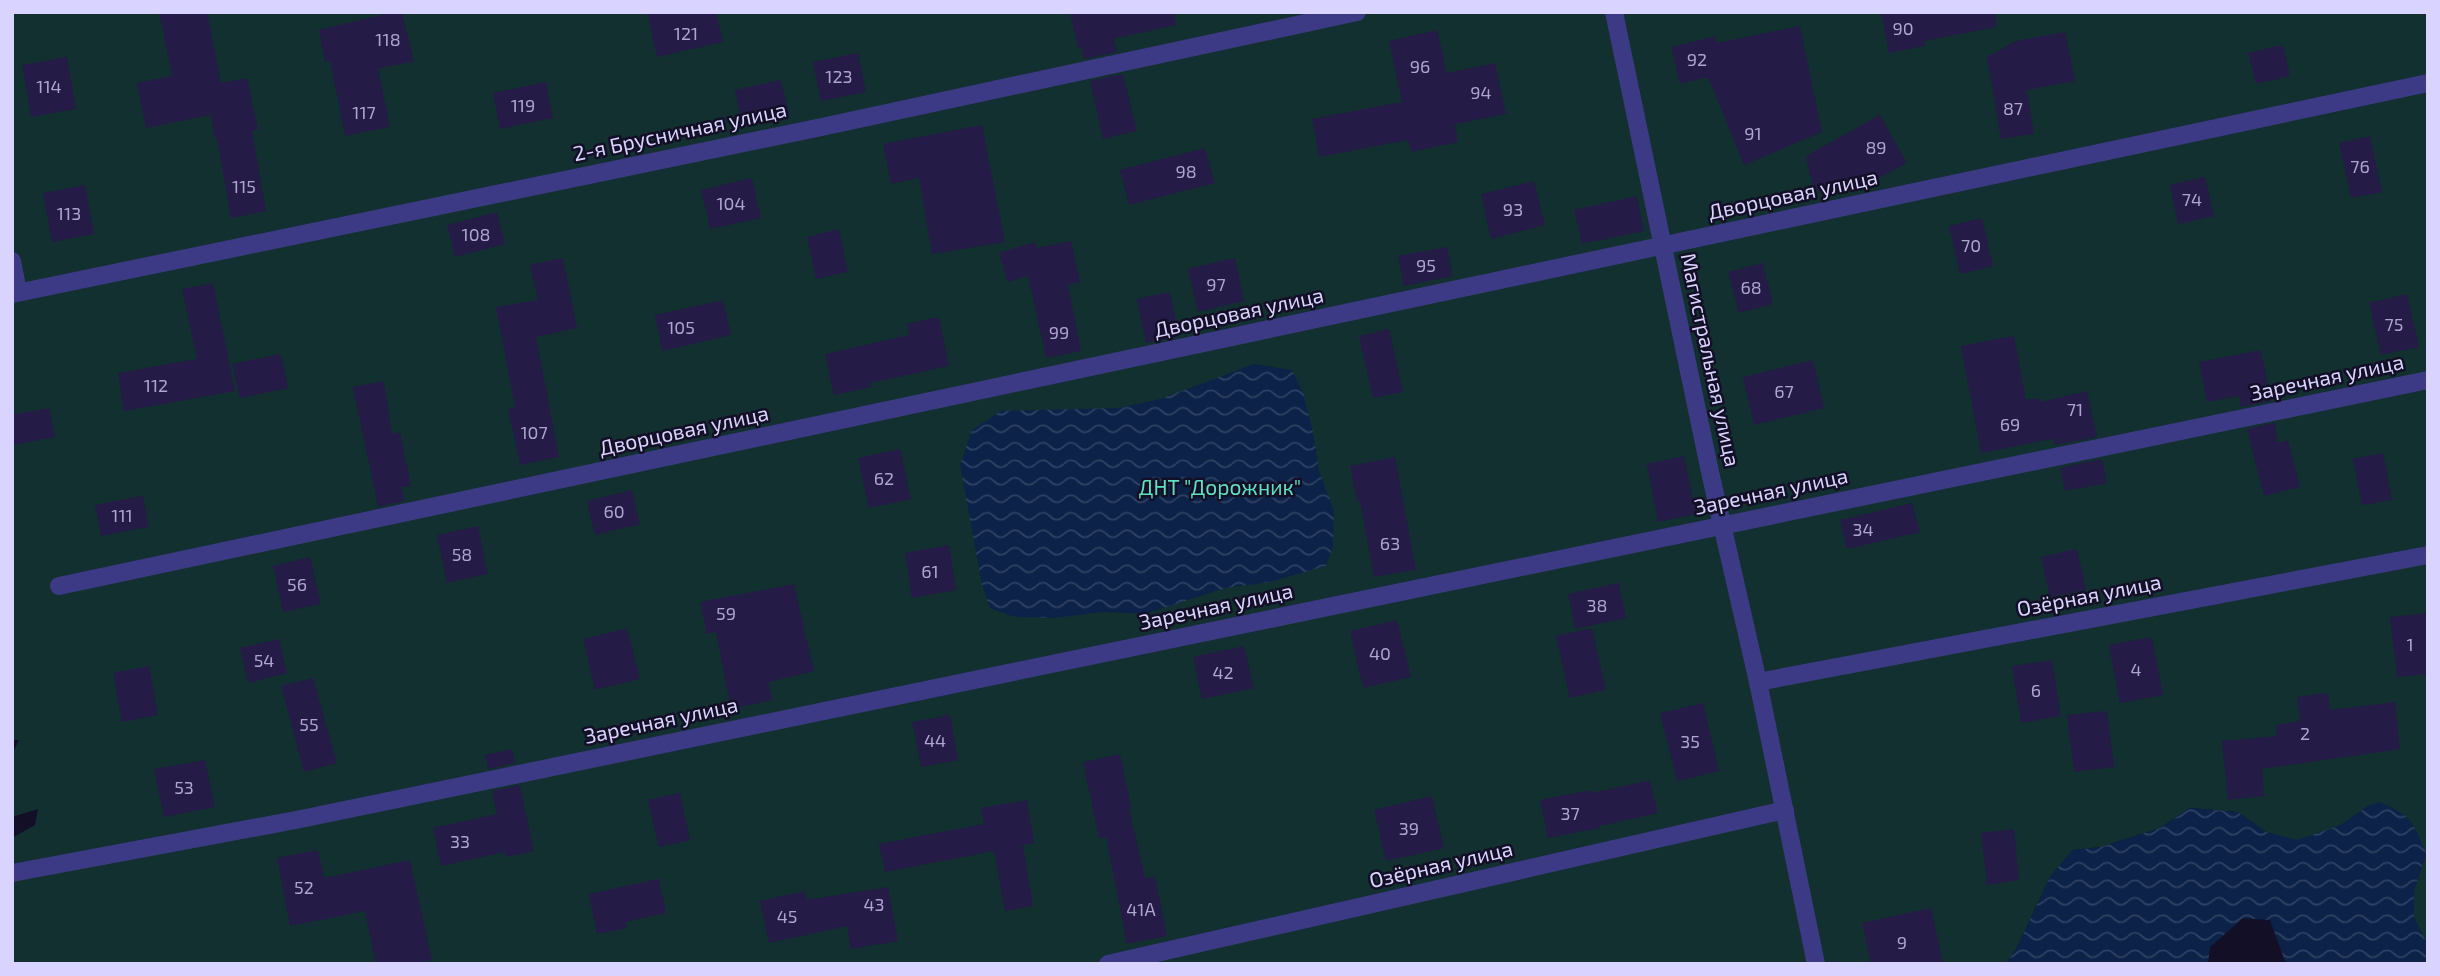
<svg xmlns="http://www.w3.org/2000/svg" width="2440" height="976" viewBox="0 0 2440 976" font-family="'Exo 2',sans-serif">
  <defs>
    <pattern id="water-waves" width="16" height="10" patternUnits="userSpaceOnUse" patternTransform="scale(1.75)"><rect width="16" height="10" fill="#0c2248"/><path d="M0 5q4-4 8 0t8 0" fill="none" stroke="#2f4163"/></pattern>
  </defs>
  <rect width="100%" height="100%" fill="#130f26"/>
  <path fill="#12302f" d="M12 12H2428V945L2414 918V890L2426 853 2368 806 2341 825 2297 841 2266 832 2238 812 2190 808 2160 828 2101 847 2073 850 2050 877 2016 949 2006 964H12V838L35 825 38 809 12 817V754L19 740H12Z"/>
  <g fill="url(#water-waves)">
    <path d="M1254 364 1292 370 1303 392 1313 433 1319 471 1334 511 1333 546 1326 566 1270 582 1225 588 1145 614 1103 612 1054 618 1014 617 990 608 982 585 960 465 972 430 1001 411 1118 408 1160 399Z"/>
    <path d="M2379 802C2413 816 2412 821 2426 853L2414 890V918L2428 945V964H2286L2270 920 2243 918 2210 947 2208 964H2006L2016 949 2050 877 2073 850 2101 847 2160 828 2190 808 2238 812 2266 832 2297 840 2341 825 2368 806Z"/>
  </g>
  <g fill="#241b47">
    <path d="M159 12H207L221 83 247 78 258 129 252 131 266 211 231 218 217 138H215L211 115 146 128 137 83 172 76Z"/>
    <path d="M394 12H402L414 61 378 69 390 127 345 136 330 61 325 62 319 30Z"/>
    <path d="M647 12H716L723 42 657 57Z"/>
    <path d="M1070 12H1174L1176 25 1117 38 1114 39 1117 52 1084 59 1081 47 1078 48Z"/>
    <path d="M1881 12H1995L1996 27 1924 41 1925 46 1889 53Z"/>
    <path d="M1800 26 1822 132 1744 165 1708 77 1680 84 1671 47 1715 36 1717 43Z"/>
    <path d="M1437 30 1447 73 1495 63 1506 114 1455 124 1458 142 1411 152 1408 140 1319 157 1312 119 1402 102 1389 41Z"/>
    <path d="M2065 32 2075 81 2027 90 2034 134 2001 139 1987 57 2016 41Z"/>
    <path d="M2283 45 2290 76 2256 84 2248 53Z"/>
    <path d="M858 53 866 92 821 101 813 62Z"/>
    <path d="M67 57 76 109 31 117 22 65Z"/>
    <path d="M1123 74 1137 131 1103 139 1090 81Z"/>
    <path d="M781 80 789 114 742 124 735 90Z"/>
    <path d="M546 82 553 118 500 129 493 93Z"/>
    <path d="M1880 115 1907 163 1872 182 1870 178 1814 191 1806 156Z"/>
    <path d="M982 125 1005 242 932 254 919 178 891 184 883 144Z"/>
    <path d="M2370 136 2382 192 2351 198 2339 143Z"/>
    <path d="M1205 148 1215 183 1129 205 1120 170Z"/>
    <path d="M2205 177 2214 216 2178 224 2170 185Z"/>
    <path d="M752 178 761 218 710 229 701 190Z"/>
    <path d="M1534 181 1545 225 1491 239 1481 194Z"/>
    <path d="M85 185 94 234 52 242 43 193Z"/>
    <path d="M1637 196 1644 231 1582 244 1574 210Z"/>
    <path d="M497 212 505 244 455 257 447 225Z"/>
    <path d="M1982 218 1993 266 1960 274 1949 226Z"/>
    <path d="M839 229 848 272 816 279 807 237Z"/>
    <path d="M1071 241 1080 282 1068 285 1081 351 1046 358 1028 276 1008 282 999 253 1035 242 1037 248Z"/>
    <path d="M1447 247 1453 276 1404 286 1398 256Z"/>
    <path d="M563 258 577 328 536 337 559 457 520 465 508 409 515 407 496 307 538 300 530 265Z"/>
    <path d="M1235 258 1244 301 1198 312 1188 269Z"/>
    <path d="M1763 263 1773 304 1739 313 1728 272Z"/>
    <path d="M213 283 235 391 124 411 118 373 197 359 182 289Z"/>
    <path d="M1170 292 1179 337 1146 343 1137 299Z"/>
    <path d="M2407 294 2419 347 2381 355 2369 303Z"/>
    <path d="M723 300 731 335 662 351 655 315Z"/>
    <path d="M939 317 949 366 870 383 871 387 834 395 825 354 909 335 907 324Z"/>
    <path d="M1389 329 1403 392 1373 398 1359 336Z"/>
    <path d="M2014 336 2026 400 2039 398 2040 402 2087 391 2097 437 2055 445 2053 439 1981 453 1961 346Z"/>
    <path d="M2261 350 2271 401 2241 407 2239 396 2207 402 2199 362Z"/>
    <path d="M281 354 288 388 240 398 232 364Z"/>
    <path d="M1813 360 1824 408 1754 425 1743 377Z"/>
    <path d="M384 381 392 434 400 432 411 486 401 487 404 501 378 507 353 387Z"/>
    <path d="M49 408 55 437 12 445V415Z"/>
    <path d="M2275 423 2278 443 2288 440 2300 487 2264 496 2247 429Z"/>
    <path d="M900 449 911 499 869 508 858 458Z"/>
    <path d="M2383 453 2392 500 2362 505 2353 459Z"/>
    <path d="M1684 456 1696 514 1658 522 1647 464Z"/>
    <path d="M1395 457 1416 570 1374 577 1360 501H1357L1350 466Z"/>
    <path d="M2102 459 2107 483 2065 491 2060 468Z"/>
    <path d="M632 490 640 524 595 535 587 501Z"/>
    <path d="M143 496 149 527 101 536 95 505Z"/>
    <path d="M1912 503 1920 532 1847 549 1840 520Z"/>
    <path d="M478 526 488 574 447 583 437 535Z"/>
    <path d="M949 545 956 590 912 598 905 553Z"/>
    <path d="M2077 549 2086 590 2050 597 2041 557Z"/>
    <path d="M310 557 321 604 283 612 273 566Z"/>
    <path d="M1619 583 1626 618 1575 629 1568 594Z"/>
    <path d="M794 584 814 671 768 682 772 700 731 709 716 632 707 634 700 602Z"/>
    <path d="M2428 613V674L2397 677 2390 617Z"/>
    <path d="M1397 620 1411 677 1363 688 1350 631Z"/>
    <path d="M627 628 640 679 595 690 583 639Z"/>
    <path d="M1592 628 1606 690 1570 698 1556 636Z"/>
    <path d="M2152 637 2163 695 2120 703 2109 645Z"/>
    <path d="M279 639 287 673 248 683 240 648Z"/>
    <path d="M1244 646 1254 688 1202 699 1193 657Z"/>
    <path d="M2052 660 2061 716 2021 723 2012 666Z"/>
    <path d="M149 666 158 715 122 722 113 673Z"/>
    <path d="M313 678 337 763 304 772 281 686Z"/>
    <path d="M2328 693 2330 710 2395 702 2400 749 2262 769 2264 796 2228 800 2222 741 2277 736 2276 725 2300 721 2297 697Z"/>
    <path d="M1703 703 1719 771 1677 781 1660 713Z"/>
    <path d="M2107 711 2114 767 2074 772 2067 715Z"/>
    <path d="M950 715 958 760 921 767 912 722Z"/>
    <path d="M512 749 515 763 488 769 485 755Z"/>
    <path d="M1120 754 1131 807 1129 808 1145 878 1155 876 1167 936 1127 944 1106 837 1099 838 1083 762Z"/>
    <path d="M205 760 215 807 164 817 154 769Z"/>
    <path d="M1650 780 1658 813 1600 826V828L1548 838 1540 800 1593 790V793Z"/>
    <path d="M520 785 534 851 506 857 505 852 441 866 433 828 497 814 492 791Z"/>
    <path d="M680 793 690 840 659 847 648 800Z"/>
    <path d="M1432 796 1444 848 1386 861 1374 810Z"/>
    <path d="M1027 800 1034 843 1023 845 1033 906 1005 911 994 851 885 872 879 844 984 824 981 808Z"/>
    <path d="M2014 829 2019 880 1987 885 1981 833Z"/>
    <path d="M318 850 324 878 410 860 432 960 414 964H376L365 911 290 926 277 858Z"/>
    <path d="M659 879 666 913 626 922 627 928 597 934 589 894Z"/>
    <path d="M888 887 898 941 851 949 847 926 769 943 760 901 805 891 807 900Z"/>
    <path d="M1931 908 1943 964H1871L1862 923Z"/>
  </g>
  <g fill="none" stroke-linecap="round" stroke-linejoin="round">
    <g stroke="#3d3a85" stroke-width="18">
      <path d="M1614 12 1710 472 1758 682 1816 964"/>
      <path d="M12 261 18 292"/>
      <path d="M12 294 817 128 1357 12"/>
      <path d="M59 586 2428 83"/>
      <path d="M1758 682 2428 555"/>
      <path d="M12 873 296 820 2428 380"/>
      <path d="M1108 964 1785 810"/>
    </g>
  </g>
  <g text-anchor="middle" stroke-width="5" stroke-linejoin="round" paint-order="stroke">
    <g font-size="18" fill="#aca6d1">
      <text x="1903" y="35">90</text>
      <text x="686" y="40">121</text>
      <text x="388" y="46">118</text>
      <text x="1697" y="66">92</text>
      <text x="1420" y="73">96</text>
      <text x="839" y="83">123</text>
      <text x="49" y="93">114</text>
      <text x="1481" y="99">94</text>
      <text x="523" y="112">119</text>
      <text x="2013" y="115">87</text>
      <text x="364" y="119">117</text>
      <text x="1753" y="140">91</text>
      <text x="1876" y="154">89</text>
      <text x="2360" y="173">76</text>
      <text x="1186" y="178">98</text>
      <text x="244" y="193">115</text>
      <text x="2192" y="206">74</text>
      <text x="731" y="210">104</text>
      <text x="1513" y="216">93</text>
      <text x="69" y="220">113</text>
      <text x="476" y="241">108</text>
      <text x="1971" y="252">70</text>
      <text x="1426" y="272">95</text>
      <text x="1216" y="291">97</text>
      <text x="1751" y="294">68</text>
      <text x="2394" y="331">75</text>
      <text x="681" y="334">105</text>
      <text x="1059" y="339">99</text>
      <text x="156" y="392">112</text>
      <text x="1784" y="398">67</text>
      <text x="2075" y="416">71</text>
      <text x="2010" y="431">69</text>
      <text x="534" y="439">107</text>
      <text x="884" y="485">62</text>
      <text x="614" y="518">60</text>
      <text x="122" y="522">111</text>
      <text x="1863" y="536">34</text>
      <text x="1390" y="550">63</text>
      <text x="462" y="561">58</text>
      <text x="930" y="578">61</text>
      <text x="297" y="591">56</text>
      <text x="1597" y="612">38</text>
      <text x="726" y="620">59</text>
      <text x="2410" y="651">1</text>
      <text x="1380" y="660">40</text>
      <text x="264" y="667">54</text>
      <text x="2136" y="676">4</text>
      <text x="1223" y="679">42</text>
      <text x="2036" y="697">6</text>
      <text x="309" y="731">55</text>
      <text x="2305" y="740">2</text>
      <text x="935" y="747">44</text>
      <text x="1690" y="748">35</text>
      <text x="184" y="794">53</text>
      <text x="1570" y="820">37</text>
      <text x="1409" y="835">39</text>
      <text x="460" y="848">33</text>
      <text x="304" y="894">52</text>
      <text x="874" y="911">43</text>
      <text x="1141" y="916">41А</text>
      <text x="787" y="923">45</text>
      <text x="1902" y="949">9</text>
    </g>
    <g font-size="21" fill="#d9d4ff" stroke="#130f26">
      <text transform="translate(680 132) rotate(-12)" y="7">2-я Брусничная улица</text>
      <text transform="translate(1793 195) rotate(-12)" y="7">Дворцовая улица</text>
      <text transform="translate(1239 313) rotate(-12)" y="7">Дворцовая улица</text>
      <text transform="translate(1710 360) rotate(78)" y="7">Магистральная улица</text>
      <text transform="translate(2327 378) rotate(-12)" y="7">Заречная улица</text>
      <text transform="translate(684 431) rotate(-12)" y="7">Дворцовая улица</text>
      <text transform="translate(1771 492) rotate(-12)" y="7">Заречная улица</text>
      <text transform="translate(2089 596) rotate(-11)" y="7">Озёрная улица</text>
      <text transform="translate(1216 607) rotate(-12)" y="7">Заречная улица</text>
      <text transform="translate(661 721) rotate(-12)" y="7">Заречная улица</text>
      <text transform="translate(1441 865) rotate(-13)" y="7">Озёрная улица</text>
    </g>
    <g font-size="21" fill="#5fe0c0" stroke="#130f26">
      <text x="1220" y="495">ДНТ "Дорожник"</text>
    </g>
  </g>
  <rect width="2440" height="976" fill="none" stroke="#d9d4ff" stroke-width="28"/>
</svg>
